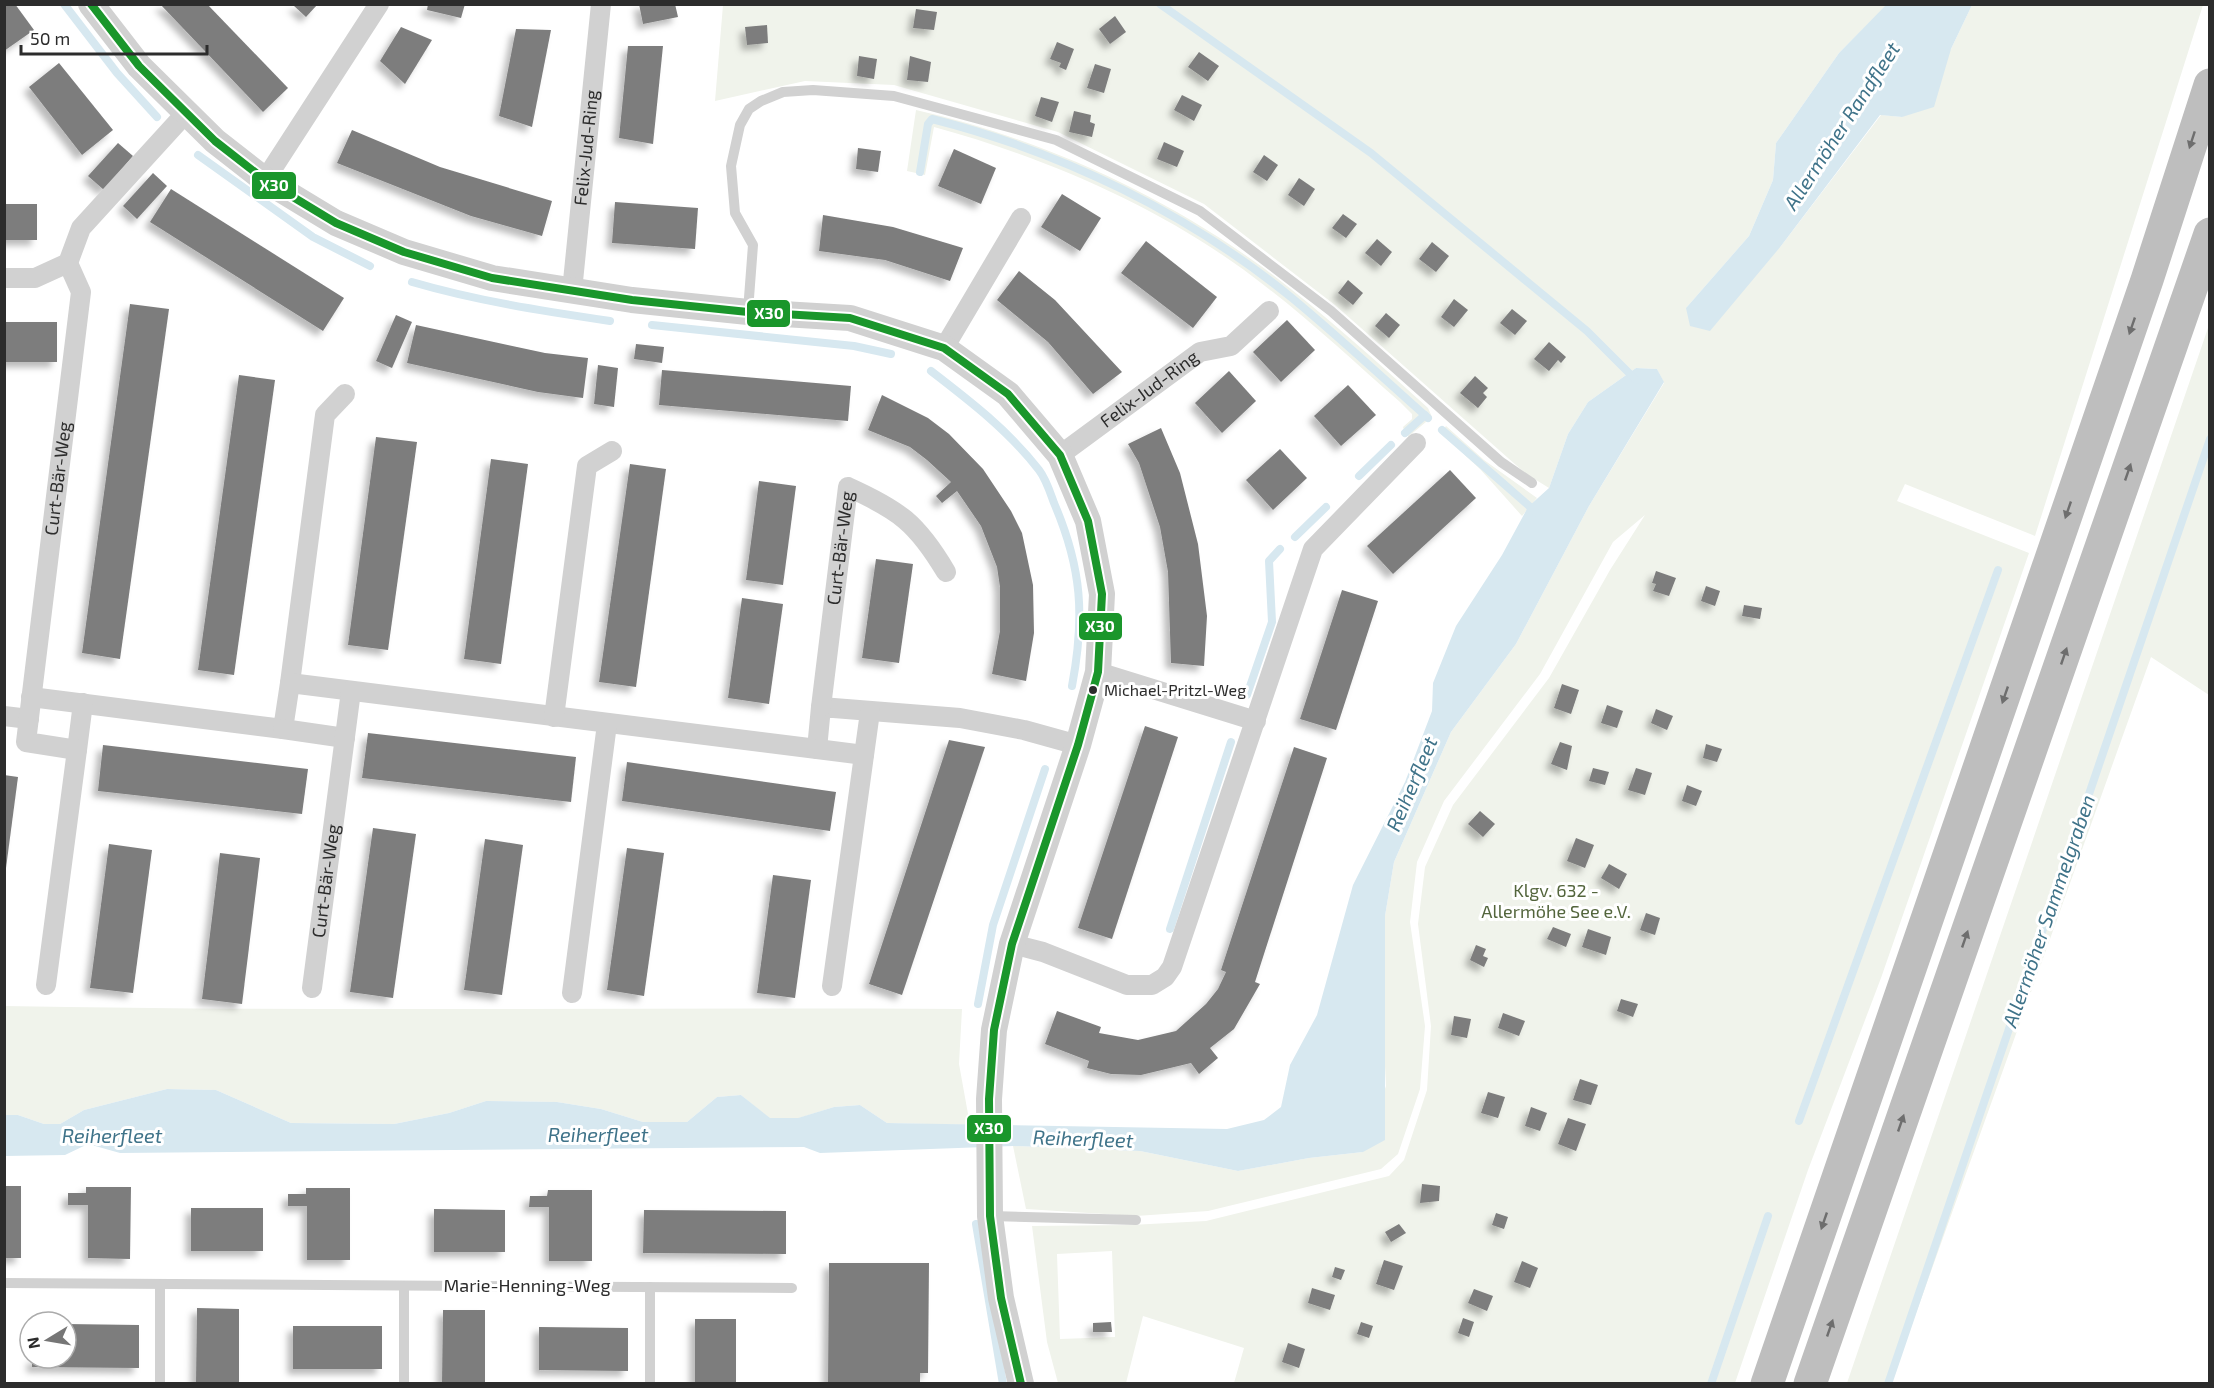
<svg xmlns="http://www.w3.org/2000/svg" width="2214" height="1388" viewBox="0 0 2214 1388" font-family="'Exo 2',sans-serif">
  <defs>
    <filter id="shadow"><feDropShadow dx="-5.5" dy="5.5" stdDeviation="3" flood-color="#0004"/></filter>
  </defs>
  <rect width="100%" height="100%" fill="#fff"/>
  <g fill="#f0f3eb" fill-rule="evenodd">
    <path d="M723 5H1887L1839 53 1776 143 1773 180 1749 236 1686 308 1781 246 1881 115 1902 117 1951 49 1972 5H2203L2035 536 1905 484 1897 501 2029 553 1881 978 1808 1170 1735 1383H1234L1244 1348 1143 1316 1126 1383H1058L1047 1342 1032 1226 1131 1225 1206 1221 1389 1176 1404 1160 1427 1090 1431 1026 1418 924 1425 867 1453 805 1549 678 1610 570 1645 515 1613 542 1540 674 1444 801 1417 862 1410 922 1425 1026 1420 1089 1398 1154 1381 1169 1208 1211 1136 1216 1026 1209 1013 1146 1140 1151 1238 1171 1309 1158 1363 1152 1386 1086 1383 1026 1385 916 1394 862 1451 732 1516 644 1589 506 1664 383 1657 369 1636 368 1588 402 1568 434 1549 488 1525 473 1335 305 1204 204 1058 132 894 85 805 81 715 101ZM1112 1251 1115 1337 1060 1339 1057 1254Z"/>
    <path d="M916 110C1042 139 1160 193 1265 269 1322 312 1375 360 1428 408L1432 417 1409 436H1406L1403 427 1412 419V414L1400 402C1355 363 1312 322 1265 286 1170 211 1051 159 934 127L925 175 907 171Z"/>
    <path d="M2209 325V695L2151 657 1891 1383H1847Z"/>
    <path d="M1446 426 1484 460 1537 498 1522 516 1480 469 1441 433Z"/>
    <path d="M5 1006C324 1012 643 1007 962 1009L959 1064 970 1125 887 1123 860 1105 834 1107 799 1118H769L741 1095 717 1097 687 1122H643L601 1109 557 1102 486 1101 449 1113 394 1124 291 1123 216 1090 167 1089 84 1110 60 1124H44L18 1115H5Z"/>
  </g>
  <g fill="#d7e8f0">
    <path d="M1887 4 1972 5 1951 49 1934 107 1902 117 1880 115 1781 246 1710 331 1690 326 1686 308 1749 236 1773 180 1776 143 1839 53Z"/>
    <path d="M1636 368 1657 369 1664 382 1589 506 1516 644 1451 732 1394 862 1385 916V1140L1363 1152 1309 1158 1238 1171 1140 1151 1013 1146 820 1153 804 1147 120 1153 88 1144 65 1155 5 1156 4 1115H18L44 1124H60L84 1110 167 1089 216 1090 291 1123 394 1124 449 1113 486 1101 557 1102 601 1109 643 1122H687L717 1097 741 1095 770 1118H798L834 1107 860 1105 887 1123 1227 1129 1264 1120 1281 1107 1290 1065 1317 1015 1353 885 1405 782 1432 711 1433 683 1456 626 1502 555 1528 507 1549 488 1568 434 1588 402Z"/>
  </g>
  <g fill="none" stroke-linecap="round" stroke-linejoin="round">
    <g stroke="#d7e8f0" stroke-width="8">
      <path d="M64 4 117 73 157 117"/>
      <path d="M1160 4 1371 153 1587 331 1636 380"/>
      <path d="M198 155 313 237 370 266"/>
      <path d="M920 172 928 124 932 119C1062 152 1188 213 1292 298 1338 336 1383 378 1428 418"/>
      <path d="M412 282C477 301 543 311 610 321"/>
      <path d="M652 325 854 346 891 354"/>
      <path d="M931 371C970 401 1009 431 1039 470 1046 479 1050 492 1054 503 1082 568 1085 617 1072 686"/>
      <path d="M1442 430 1536 512"/>
      <path d="M1405 433 1425 415"/>
      <path d="M1359 476 1391 445"/>
      <path d="M1295 537 1326 507"/>
      <path d="M1247 695 1272 622 1269 561 1280 549"/>
      <path d="M1170 929 1231 742"/>
      <path d="M978 1004 993 925 1045 769"/>
      <path d="M1799 1121 1998 570"/>
      <path d="M976 1224 1003 1384"/>
      <path d="M1711 1384 1768 1216"/>
      <path d="M1888 1384 2210 439"/>
    </g>
  </g>
  <g fill="#7d7d7d" filter="url(#shadow)">
    <path d="M4 4H15L34 30 4 51Z"/>
    <path d="M160 4H207L288 88 263 112Z"/>
    <path d="M428 4H465L461 18 427 10Z"/>
    <path d="M639 4H675L678 17 643 24Z"/>
    <path d="M293 5H317L306 17Z"/>
    <path d="M916 9 937 12 934 30 913 28Z"/>
    <path d="M1115 16 1126 32 1110 44 1099 29Z"/>
    <path d="M767 25 768 43 747 45 745 27Z"/>
    <path d="M401 27 432 40 405 84 380 61Z"/>
    <path d="M516 29 551 30 532 127 499 116Z"/>
    <path d="M1057 42 1074 49 1066 70 1059 67 1061 63 1050 59Z"/>
    <path d="M628 46H663L653 144 619 138Z"/>
    <path d="M1199 52 1219 66 1208 81 1188 67Z"/>
    <path d="M859 56 877 59 874 79 857 76Z"/>
    <path d="M910 56 931 62 928 82 907 80Z"/>
    <path d="M59 63 113 130 82 155 29 87Z"/>
    <path d="M1095 64 1111 69 1104 93 1087 88Z"/>
    <path d="M1182 95 1202 105 1194 121 1174 110Z"/>
    <path d="M1041 97 1059 102 1052 122 1035 116Z"/>
    <path d="M1074 111 1091 115 1090 122 1095 124 1092 137 1069 132Z"/>
    <path d="M352 130 440 167 552 201 542 236 471 216 337 163Z"/>
    <path d="M1164 142 1184 151 1177 167 1157 159Z"/>
    <path d="M118 143 133 156 104 190 88 176Z"/>
    <path d="M858 148 881 151 878 172 856 169Z"/>
    <path d="M954 149 996 168 981 204 938 186Z"/>
    <path d="M1264 155 1278 165 1267 181 1253 172Z"/>
    <path d="M153 173 167 186 137 219 123 206Z"/>
    <path d="M1299 178 1315 189 1304 206 1288 195Z"/>
    <path d="M171 189 344 298 323 331 150 222Z"/>
    <path d="M1062 194 1101 218 1080 251 1041 227Z"/>
    <path d="M615 202 698 208 695 249 612 243Z"/>
    <rect x="4" y="204" width="33" height="36"/>
    <path d="M1343 214 1357 224 1346 238 1332 228Z"/>
    <path d="M823 215 893 227 963 248 950 281 885 260 819 251Z"/>
    <path d="M1377 239 1392 252 1381 266 1365 253Z"/>
    <path d="M1146 241 1217 297 1193 328 1121 273Z"/>
    <path d="M1432 242 1449 256 1436 272 1419 259Z"/>
    <path d="M1019 271 1055 300 1122 372 1093 394 1048 342 997 300Z"/>
    <path d="M1348 280 1363 293 1353 305 1338 293Z"/>
    <path d="M1454 299 1468 310 1454 327 1441 317Z"/>
    <path d="M130 304 169 309 120 659 82 653Z"/>
    <path d="M1512 309 1527 321 1515 335 1500 323Z"/>
    <path d="M1386 313 1400 325 1389 338 1375 326Z"/>
    <path d="M396 315 412 322 392 368 376 361Z"/>
    <path d="M1287 320 1315 350 1281 382 1253 352Z"/>
    <rect x="4" y="322" width="53" height="40"/>
    <path d="M416 325 545 353 588 358 583 398 538 392 407 363Z"/>
    <path d="M1549 342 1566 357 1561 363 1558 360 1549 371 1534 359Z"/>
    <path d="M636 344 664 347 662 363 634 359Z"/>
    <path d="M598 365 618 368 614 407 594 404Z"/>
    <path d="M662 370 851 386 848 421 659 405Z"/>
    <path d="M1229 371 1256 401 1222 433 1195 403Z"/>
    <path d="M239 375 275 380 234 675 198 670Z"/>
    <path d="M1475 376 1488 388 1483 393 1487 397 1478 408 1460 393Z"/>
    <path d="M1348 385 1376 415 1341 446 1314 416Z"/>
    <path d="M882 395 928 418 949 434 983 469 1011 511 1022 533 1033 585 1034 633 1026 681 992 674 1000 631V587L997 567 981 526 957 491 942 503 936 496 951 482 927 460 910 447 868 430Z"/>
    <path d="M1161 428 1180 473 1198 544 1207 616 1204 666 1171 663 1168 572 1160 527 1139 463 1128 444Z"/>
    <path d="M376 437 417 442 388 650 348 645Z"/>
    <path d="M1280 449 1307 478 1273 510 1246 480Z"/>
    <path d="M491 459 528 464 501 664 464 659Z"/>
    <path d="M630 464 666 469 636 687 599 682Z"/>
    <path d="M1450 470 1476 498 1393 574 1367 546Z"/>
    <path d="M759 481 796 486 783 585 746 580Z"/>
    <path d="M876 559 913 564 899 663 862 658Z"/>
    <path d="M1656 571 1676 578 1669 596 1653 591 1656 584 1652 583Z"/>
    <path d="M1706 586 1720 591 1715 606 1701 601Z"/>
    <path d="M1342 590 1378 601 1336 730 1300 719Z"/>
    <path d="M742 598 783 604 769 704 728 698Z"/>
    <path d="M1744 605 1762 608 1760 619 1742 616Z"/>
    <path d="M1562 684 1579 690 1571 714 1554 708Z"/>
    <path d="M1607 705 1623 711 1617 728 1601 723Z"/>
    <path d="M1656 709 1673 716 1667 730 1651 723Z"/>
    <path d="M1145 726 1178 737 1112 939 1078 928Z"/>
    <path d="M368 733 576 757 571 802 362 778Z"/>
    <path d="M949 740 985 747 902 995 869 984Z"/>
    <path d="M1560 742 1572 746 1567 770 1551 764Z"/>
    <path d="M1706 744 1722 749 1717 762 1703 758Z"/>
    <path d="M103 745 308 769 302 814 98 791Z"/>
    <path d="M1294 747 1327 758 1255 982 1260 984 1234 1029 1210 1048 1218 1058 1199 1074 1191 1063 1141 1075 1111 1074 1087 1068 1089 1061 1045 1044 1057 1011 1101 1027 1099 1033 1138 1040 1176 1031 1206 1004 1218 989 1226 972 1221 970Z"/>
    <path d="M627 762 836 792 830 831 622 801Z"/>
    <path d="M1593 768 1609 772 1605 785 1589 781Z"/>
    <path d="M1636 768 1652 773 1645 795 1628 790Z"/>
    <path d="M4 775 18 777 6 868H4Z"/>
    <path d="M1687 785 1702 791 1696 806 1682 801Z"/>
    <path d="M1480 811 1495 824 1483 837 1468 824Z"/>
    <path d="M373 828 416 834 393 998 350 992Z"/>
    <path d="M1576 838 1594 845 1585 868 1567 861Z"/>
    <path d="M485 839 523 845 502 995 464 990Z"/>
    <path d="M109 844 152 850 133 993 90 988Z"/>
    <path d="M627 848 664 853 644 996 607 990Z"/>
    <path d="M220 853 260 858 242 1004 202 999Z"/>
    <path d="M1609 864 1627 874 1619 889 1601 878Z"/>
    <path d="M773 875 811 880 795 998 757 993Z"/>
    <path d="M1646 913 1660 918 1655 935 1640 930Z"/>
    <path d="M1553 927 1571 934 1566 947 1547 939Z"/>
    <path d="M1588 929 1611 937 1606 955 1582 947Z"/>
    <path d="M1476 945 1486 949 1483 956 1488 958 1484 967 1470 960Z"/>
    <path d="M1621 999 1638 1004 1633 1017 1617 1011Z"/>
    <path d="M1503 1013 1525 1021 1519 1036 1498 1028Z"/>
    <path d="M1454 1016 1471 1019 1467 1038 1451 1035Z"/>
    <path d="M1580 1079 1598 1085 1591 1105 1573 1100Z"/>
    <path d="M1488 1092 1505 1097 1498 1118 1481 1113Z"/>
    <path d="M1531 1107 1547 1113 1540 1131 1525 1126Z"/>
    <path d="M1568 1118 1586 1124 1576 1151 1558 1144Z"/>
    <path d="M1422 1184 1440 1186 1439 1201 1420 1203Z"/>
    <rect x="4" y="1186" width="17" height="72"/>
    <path d="M86 1187H131L130 1259 88 1258V1205H68V1193H86Z"/>
    <path d="M306 1188H350V1260H307V1206H288V1194H306Z"/>
    <path d="M548 1190H592V1261H549V1207H529L530 1196H547Z"/>
    <rect x="191" y="1208" width="72" height="43"/>
    <path d="M434 1209 505 1210V1252H434Z"/>
    <path d="M644 1210 786 1211V1254L643 1253Z"/>
    <path d="M1496 1213 1508 1217 1504 1229 1492 1225Z"/>
    <path d="M1399 1224 1406 1233 1391 1242 1385 1232Z"/>
    <path d="M1384 1260 1403 1266 1394 1290 1376 1284Z"/>
    <path d="M1522 1261 1538 1268 1530 1288 1514 1282Z"/>
    <path d="M829 1263H929L928 1373H920V1383H828Z"/>
    <path d="M1335 1267 1345 1270 1341 1280 1332 1277Z"/>
    <path d="M1312 1288 1335 1295 1330 1310 1308 1303Z"/>
    <path d="M1474 1289 1493 1296 1487 1311 1468 1303Z"/>
    <path d="M197 1308 239 1309V1383H196Z"/>
    <path d="M443 1310H485V1383H442Z"/>
    <path d="M1463 1318 1474 1322 1469 1337 1458 1333Z"/>
    <rect x="695" y="1319" width="41" height="64"/>
    <path d="M1111 1322 1112 1332H1093V1323Z"/>
    <path d="M1361 1322 1373 1326 1369 1338 1357 1334Z"/>
    <path d="M66 1324 139 1325V1368L32 1367V1358H66Z"/>
    <rect x="293" y="1326" width="89" height="43"/>
    <path d="M539 1327 628 1328V1371L539 1370Z"/>
    <path d="M1288 1343 1305 1349 1299 1368 1282 1362Z"/>
  </g>
  <g fill="none" stroke-linecap="round" stroke-linejoin="round">
    <g stroke="#d1d1d1" stroke-width="10">
      <path d="M748 311 753 245 735 213 731 166 740 125 749 109 761 101 783 92 813 90 894 96 1056 140 1200 211 1331 311 1501 462 1532 483"/>
      <path d="M991 1216 1136 1220"/>
      <path d="M4 1283 792 1288"/>
      <path d="M160 1384V1284"/>
      <path d="M404 1384V1286"/>
      <path d="M650 1384V1287"/>
    </g>
    <g stroke="#d1d1d1" stroke-width="20">
      <path d="M265 180 379 4"/>
      <path d="M4 278H35L68 263 81 228 185 114"/>
      <path id="s1" d="M572 291 601 4"/>
      <path d="M944 348 1021 218"/>
      <path id="s2" d="M1060 455 1200 352 1231 346 1269 311"/>
      <path d="M1098 672 1256 721"/>
      <path d="M290 683 325 415 345 394"/>
      <path d="M31 697 283 729 290 683 817 749 821 707 960 718 1024 730 1078 745"/>
      <path id="s3" d="M821 707 848 487C899 510 917 523 946 572"/>
      <path d="M4 716 29 719"/>
      <path d="M554 717 587 466 612 451"/>
      <path d="M283 729 345 738"/>
      <path d="M817 749 864 755"/>
      <path d="M77 750 83 703"/>
      <path d="M1012 944 1043 952 1127 985H1152L1165 977 1172 967 1313 549 1416 443"/>
      <path id="s4" d="M46 985 77 750 26 742 81 292 68 263"/>
      <path d="M832 986 870 712"/>
      <path id="s5" d="M312 988 351 691"/>
      <path d="M572 993 607 724"/>
    </g>
    <path stroke="#d1d1d1" stroke-width="26" d="M91 4 139 66 215 141 265 180 336 223 404 252 492 278 632 300 748 312 850 318 944 348 1008 394 1060 455 1088 521 1102 594 1098 672 1078 745 1012 944 994 1030 989 1099 990 1216 1001 1298 1021 1384"/>
    <g stroke="#bebebe" stroke-width="33">
      <path d="M1767 1384 2147 280 2210 85"/>
      <path d="M1810 1384 2210 234"/>
    </g>
    <g stroke="#fff" stroke-width="12">
      <path id="bus-1" d="M91 4 139 66 215 141 265 180 336 223 404 252 492 278 632 300 748 312 850 318 944 348 1008 394 1060 455 1088 521 1102 594 1098 672 1078 745 1012 944 994 1030 989 1099 990 1216 1001 1298 1021 1384"/>
    </g>
    <use href="#bus-1" stroke="#1a962b" stroke-width="8"/>
  </g>
  <defs><path id="oneway-solid" d="M-6-.8H1V-3.2L6.5 0L1 3.2V.8H-6Z" transform="scale(1.5)"/></defs>
  <g fill="#6e6e6e">
    <use href="#oneway-solid" transform="translate(2192 140) rotate(108)"/>
    <use href="#oneway-solid" transform="translate(2132 326) rotate(109)"/>
    <use href="#oneway-solid" transform="translate(2128 472) rotate(-71)"/>
    <use href="#oneway-solid" transform="translate(2068 510) rotate(109)"/>
    <use href="#oneway-solid" transform="translate(2064 656) rotate(-71)"/>
    <use href="#oneway-solid" transform="translate(2005 695) rotate(109)"/>
    <use href="#oneway-solid" transform="translate(1965 939) rotate(-71)"/>
    <use href="#oneway-solid" transform="translate(1901 1123) rotate(-71)"/>
    <use href="#oneway-solid" transform="translate(1824 1221) rotate(109)"/>
    <use href="#oneway-solid" transform="translate(1830 1328) rotate(-71)"/>
  </g>
  <circle fill="#2c2c2c" stroke="#fff" stroke-width="2" cx="1093" cy="690" r="5"/>
  <g text-anchor="middle" stroke-width="6" stroke-linejoin="round" paint-order="stroke">
    <g font-size="16" fill="#2c2c2c" stroke="#fff" text-anchor="start">
      <text x="1104" y="696">Michael-Pritzl-Weg</text>
    </g>
    <g font-size="18" fill="#2c2c2c" stroke="#fff">
      <text dy="6" stroke="none"><textPath href="#s1" startOffset="144">Felix-Jud-Ring</textPath></text>
      <text dy="6" stroke="none"><textPath href="#s2" startOffset="111">Felix-Jud-Ring</textPath></text>
      <text dy="6" stroke="none"><textPath href="#s4" startOffset="554">Curt-Bär-Weg</textPath></text>
      <text dy="6" stroke="none"><textPath href="#s3" startOffset="160">Curt-Bär-Weg</textPath></text>
      <text dy="6" stroke="none"><textPath href="#s5" startOffset="108">Curt-Bär-Weg</textPath></text>
      <text x="527" y="1292">Marie-Henning-Weg</text>
    </g>
    <g font-size="18" fill="#53653c" stroke="#fff">
      <text x="1556" y="897">Klgv. 632 -<tspan x="1556" dy="21">Allermöhe See e.V.</tspan></text>
    </g>
    <g font-size="20" font-style="italic" fill="#3f7389" stroke="#fff">
      <text transform="translate(1842 126) rotate(-57)" y="7">Allermöher Randfleet</text>
      <text transform="translate(1412 784) rotate(-67)" y="7">Reiherfleet</text>
      <text transform="translate(2049 911) rotate(-71)" y="7">Allermöher Sammelgraben</text>
      <text x="598" y="1142">Reiherfleet</text>
      <text x="112" y="1143">Reiherfleet</text>
      <text transform="translate(1083 1139) rotate(2)" y="7">Reiherfleet</text>
    </g>
  </g>
  <g stroke="#fff" stroke-width="2">
    <rect x="251" y="171" width="46" height="29" rx="6" fill="#1a962b"/>
    <rect x="746" y="299" width="45" height="29" rx="6" fill="#1a962b"/>
    <rect x="1078" y="612" width="45" height="29" rx="6" fill="#1a962b"/>
    <rect x="966" y="1114" width="46" height="29" rx="6" fill="#1a962b"/>
  </g>
  <g font-size="16" text-anchor="middle" font-weight="bold" fill="#fff">
    <text x="274" y="191">X30</text>
    <text x="769" y="319">X30</text>
    <text x="1100" y="632">X30</text>
    <text x="989" y="1134">X30</text>
  </g>
  <rect width="2214" height="1388" fill="none" stroke="#2c2c2c" stroke-width="12"/>
  <g transform="translate(48 1340) rotate(259)"><circle r="28" fill="#ffffff" stroke="#ababab" stroke-width="1.5"/>
  <path d="M0-4.5L10 22L0 15L-10 22Z" fill="#767676"/>
  <text y="-9" font-size="16" font-weight="bold" text-anchor="middle" fill="#2c2c2c">N</text>
  </g>
  <path d="M21 45v9h186v-9" fill="none" stroke="#2c2c2c" stroke-width="3"/>
  <text x="30" y="45" font-size="18" fill="#2c2c2c" stroke="#ffffff" stroke-width="4.5" paint-order="stroke">50 m</text>
</svg>
